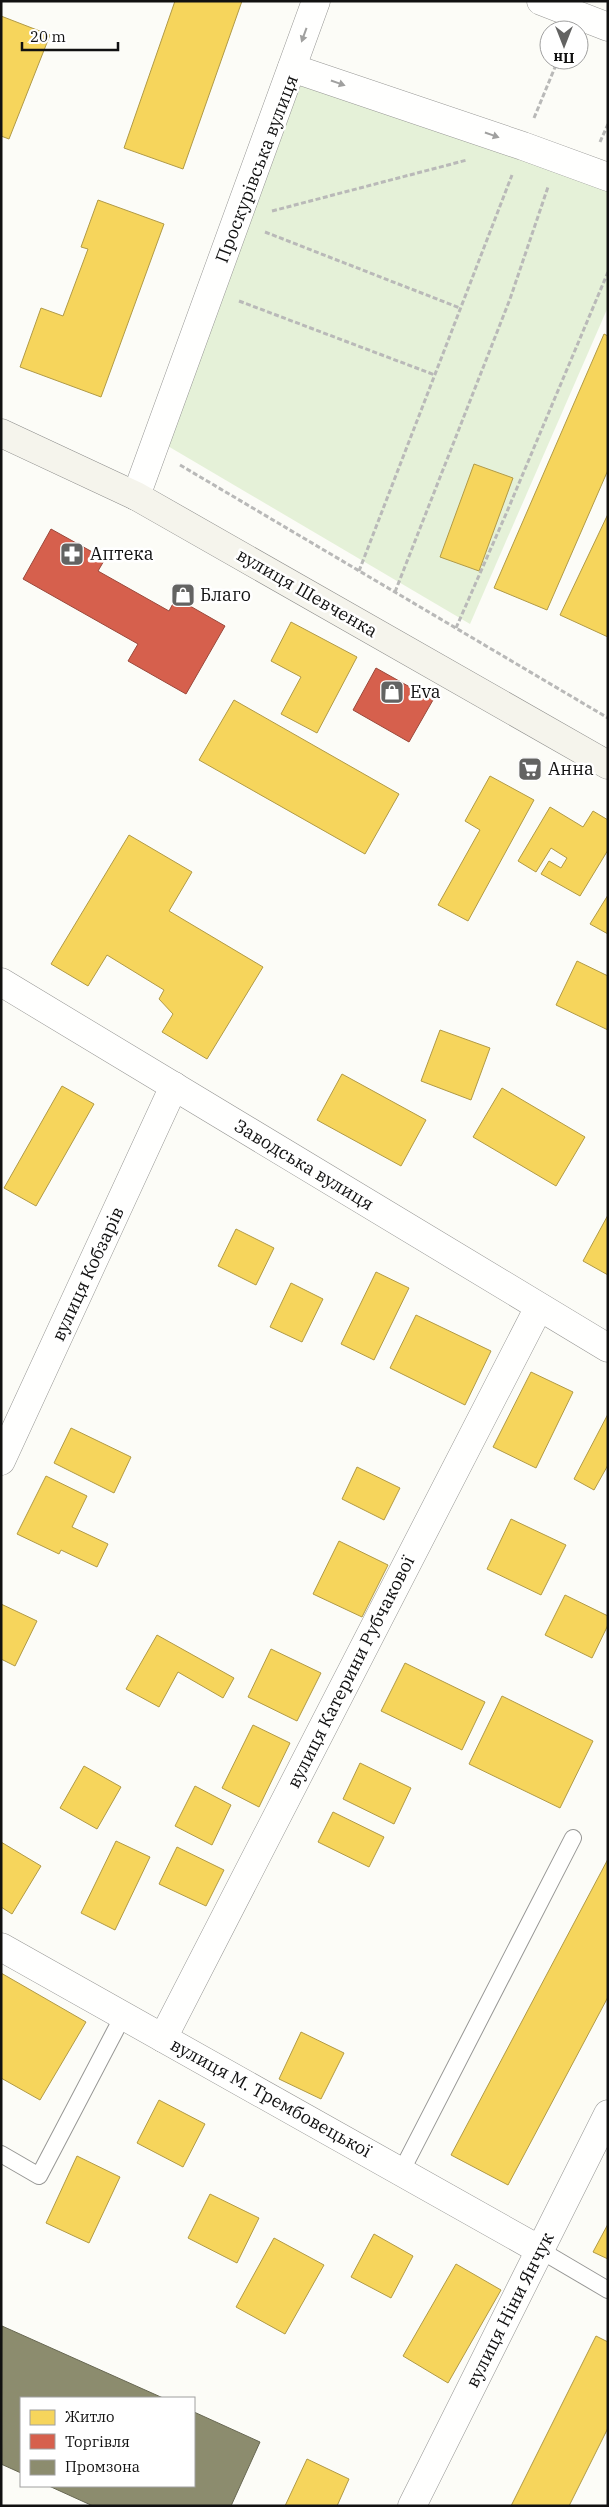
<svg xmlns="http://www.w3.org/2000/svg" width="609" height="2507" viewBox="0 0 609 2507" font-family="'IBM Plex Serif',serif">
  <rect width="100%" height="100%" fill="#fcfcf7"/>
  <path fill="#e5f1d8" d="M292 68 608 177V307L470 624 161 442Z"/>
  <g fill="#f6d55c" stroke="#b19a46">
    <path d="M175 1H242L183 169 124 148Z"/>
    <path d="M1 16 50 35 9 139 1 136Z"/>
    <path d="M98 200 164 224 101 397 20 367 41 308 63 316 88 249 81 247Z"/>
    <path d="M604 334 608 336V470L547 610 494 588Z"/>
    <path d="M474 464 513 478 479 571 440 557Z"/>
    <path d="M608 514V637L560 615Z"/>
    <path d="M291 622 357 657 317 733 281 714 301 677 271 661Z"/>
    <path d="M234 700 399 794 365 854 199 760Z"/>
    <path d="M490 776 534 800 468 921 438 905 480 830 465 821Z"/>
    <path d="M550 807 583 827 593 811 608 820V850L580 896 541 874 549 861 561 868 567 858 551 848 536 872 518 861Z"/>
    <path d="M129 835 192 872 169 911 263 967 207 1059 162 1032 173 1014 159 999 164 990 107 955 88 986 51 964Z"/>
    <path d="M608 895V934L590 924Z"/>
    <path d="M577 961 608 976V1030L556 1005Z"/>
    <path d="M440 1030 490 1048 471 1100 421 1081Z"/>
    <path d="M342 1074 426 1120 401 1166 317 1120Z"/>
    <path d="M62 1086 94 1104 36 1206 4 1188Z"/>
    <path d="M502 1088 585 1137 556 1186 473 1137Z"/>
    <path d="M608 1215V1275L583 1261Z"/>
    <path d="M236 1229 274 1248 256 1285 218 1266Z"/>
    <path d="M376 1272 409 1288 374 1360 341 1344Z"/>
    <path d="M291 1283 323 1299 302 1342 270 1327Z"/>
    <path d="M416 1315 491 1351 465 1405 390 1368Z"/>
    <path d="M531 1372 573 1392 536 1468 493 1447Z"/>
    <path d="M608 1414V1465L594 1490 574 1479Z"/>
    <path d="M71 1428 131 1457 114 1493 54 1463Z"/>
    <path d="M357 1467 400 1488 384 1520 342 1499Z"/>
    <path d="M46 1476 87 1496 72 1527 108 1544 97 1567 61 1550 59 1554 17 1534Z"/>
    <path d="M511 1519 566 1545 541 1595 487 1569Z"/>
    <path d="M339 1541 388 1565 362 1617 313 1594Z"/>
    <path d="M565 1595 608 1616V1625L592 1658 545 1635Z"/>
    <path d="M1 1604 37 1621 15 1666 1 1659Z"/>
    <path d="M157 1635 234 1678 223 1698 178 1672 159 1707 126 1689Z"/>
    <path d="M271 1649 321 1673 297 1721 248 1697Z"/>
    <path d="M405 1663 485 1702 462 1750 381 1711Z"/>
    <path d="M502 1696 593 1741 560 1808 469 1764Z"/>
    <path d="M253 1725 290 1743 259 1807 222 1788Z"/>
    <path d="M360 1763 411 1788 394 1824 343 1799Z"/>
    <path d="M84 1766 121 1787 97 1829 60 1808Z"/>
    <path d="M195 1786 231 1805 212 1845 175 1826Z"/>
    <path d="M333 1812 384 1837 369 1867 318 1842Z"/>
    <path d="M116 1841 150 1857 115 1930 81 1913Z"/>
    <path d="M1 1842 41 1866 12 1914 1 1907Z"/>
    <path d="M177 1847 224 1870 206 1906 159 1884Z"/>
    <path d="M608 1859V1997L508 2185 451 2155Z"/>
    <path d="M1 1973 86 2022 40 2100 1 2078Z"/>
    <path d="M301 2032 344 2053 321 2099 279 2079Z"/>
    <path d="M159 2100 205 2124 183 2167 137 2143Z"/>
    <path d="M77 2156 120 2177 89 2243 46 2223Z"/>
    <path d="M210 2194 259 2218 237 2263 188 2238Z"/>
    <path d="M608 2224V2259L593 2252Z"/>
    <path d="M374 2234 413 2256 391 2298 351 2277Z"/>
    <path d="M274 2238 324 2265 285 2334 236 2307Z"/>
    <path d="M456 2264 501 2290 448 2383 403 2356Z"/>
    <path d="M596 2336 608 2342V2428L569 2506H511Z"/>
    <path d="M307 2459 349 2479 337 2506H285Z"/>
  </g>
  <g fill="#d6604d" stroke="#9b483b">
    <path d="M51 529 105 559 98 571 169 611 176 598 225 626 186 694 128 661 138 644 23 579Z"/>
    <path d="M376 668 433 700 409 742 353 710Z"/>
  </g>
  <g fill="#8c8c6e" stroke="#676752">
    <path d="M2 2326 163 2398H21V2473L1 2464Z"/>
    <path d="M194 2412 260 2442 231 2506H93L49 2486H194Z"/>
  </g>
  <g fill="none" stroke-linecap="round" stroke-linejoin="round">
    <g stroke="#979795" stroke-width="18">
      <g id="lane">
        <path d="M1 2154 39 2176 123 2016"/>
        <path d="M401 2172 573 1838"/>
        <path d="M540 2250 608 2290"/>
      </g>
    </g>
    <g stroke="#979795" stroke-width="29">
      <g id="street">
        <path d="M541 1 608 27"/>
        <path d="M292 68 523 146 608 177"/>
        <path d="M136 496 316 1"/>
        <path d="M1 982 608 1348"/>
        <path d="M1 1461 174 1086"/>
        <path d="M1 1947 540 2250"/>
        <path d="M163 2038 539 1307"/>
        <path d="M412 2506 608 2114"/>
      </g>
    </g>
    <g stroke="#8d8d8b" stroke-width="29">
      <path id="secondary" d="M1 433 136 496 608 765"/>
    </g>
    <g stroke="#b9b9b8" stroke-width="3" stroke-dasharray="5 2.5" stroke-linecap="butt">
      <path d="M534 118 558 60"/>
      <path d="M600 142 608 124"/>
      <path d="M272 211 467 160"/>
      <path d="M265 232 460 308"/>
      <path d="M239 301 435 375"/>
      <path d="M180 465 608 718"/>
      <path d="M359 571 512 175"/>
      <path d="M395 592 510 299 548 187"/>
      <path d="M456 628 506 514 608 272"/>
    </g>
    <use href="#lane" stroke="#fffffe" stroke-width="16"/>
    <use href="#street" stroke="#fffffe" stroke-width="28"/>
    <use href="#secondary" stroke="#f5f4ec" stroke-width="28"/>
  </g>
  <defs><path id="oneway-solid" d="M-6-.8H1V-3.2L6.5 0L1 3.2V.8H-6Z" transform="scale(1.25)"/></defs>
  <g fill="#a0a09f">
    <use href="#oneway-solid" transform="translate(304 35) rotate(110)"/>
    <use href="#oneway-solid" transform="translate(338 83) rotate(19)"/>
    <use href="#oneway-solid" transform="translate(492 135) rotate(19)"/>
  </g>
  <defs>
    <g id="pharmacy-square" transform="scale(1.25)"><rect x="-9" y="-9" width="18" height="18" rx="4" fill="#636362" stroke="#fff"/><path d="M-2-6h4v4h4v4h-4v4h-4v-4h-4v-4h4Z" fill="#fff"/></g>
    <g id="shop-square" transform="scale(1.25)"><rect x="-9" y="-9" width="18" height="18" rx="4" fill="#636362" stroke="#fff"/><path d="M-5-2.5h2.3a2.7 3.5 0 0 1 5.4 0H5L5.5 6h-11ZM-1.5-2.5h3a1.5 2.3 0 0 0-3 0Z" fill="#fff"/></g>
    <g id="supermarket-square" transform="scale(1.25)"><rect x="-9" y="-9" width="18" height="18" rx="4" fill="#636362" stroke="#fff"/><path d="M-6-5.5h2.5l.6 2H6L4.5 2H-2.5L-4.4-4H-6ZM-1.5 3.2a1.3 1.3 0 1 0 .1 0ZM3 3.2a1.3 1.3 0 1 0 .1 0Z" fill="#fff"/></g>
  </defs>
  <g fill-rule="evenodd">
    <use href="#pharmacy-square" x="72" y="554"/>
    <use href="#shop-square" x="183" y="595"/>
    <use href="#shop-square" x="392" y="692"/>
    <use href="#supermarket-square" x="530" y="769"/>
  </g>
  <g text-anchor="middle" stroke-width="5" stroke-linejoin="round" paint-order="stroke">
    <g font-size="18" fill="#111" stroke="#fff">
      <text transform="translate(257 169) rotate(-69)" y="6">Проскурівська вулиця</text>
      <text transform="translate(307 593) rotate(30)" y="6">вулиця Шевченка</text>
      <text transform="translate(304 1165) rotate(31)" y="6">Заводська вулиця</text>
      <text transform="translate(88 1274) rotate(-65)" y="6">вулиця Кобзарів</text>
      <text transform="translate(351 1672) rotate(-63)" y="6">вулиця Катерини Рубчакової</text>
      <text transform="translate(271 2098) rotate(29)" y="6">вулиця М. Трембовецької</text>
      <text transform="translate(510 2310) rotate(-63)" y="6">вулиця Ніни Янчук</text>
    </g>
    <g font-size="18" fill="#111" stroke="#fff" text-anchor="start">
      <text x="90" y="560">Аптека</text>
      <text x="200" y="601">Благо</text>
      <text x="410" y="698">Eva</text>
      <text x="548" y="775">Анна</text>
    </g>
  </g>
  <rect width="609" height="2507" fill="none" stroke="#111111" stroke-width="5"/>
  <rect x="20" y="2397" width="175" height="90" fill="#ffffff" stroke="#a0a0a0"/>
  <rect x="30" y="2410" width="25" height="15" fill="#f6d55c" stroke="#a0a0a0"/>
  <text x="65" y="2422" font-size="15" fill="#111111">Житло</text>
  <rect x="30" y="2434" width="25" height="15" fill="#d6604d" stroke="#a0a0a0"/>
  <text x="65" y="2447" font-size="15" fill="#111111">Торгівля</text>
  <rect x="30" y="2460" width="25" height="15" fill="#8c8c6e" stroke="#a0a0a0"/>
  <text x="65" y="2472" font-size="15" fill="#111111">Промзона</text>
  <g transform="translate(564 45) rotate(180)"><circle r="24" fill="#ffffff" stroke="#a0a0a0"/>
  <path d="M0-4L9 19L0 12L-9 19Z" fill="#636362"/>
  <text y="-8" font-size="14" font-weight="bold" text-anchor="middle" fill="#111111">Пн</text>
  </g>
  <path d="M22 42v8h96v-8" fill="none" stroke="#111111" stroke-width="2.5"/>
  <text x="30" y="42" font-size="15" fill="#111111" stroke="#ffffff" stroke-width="4" paint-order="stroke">20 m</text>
</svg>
